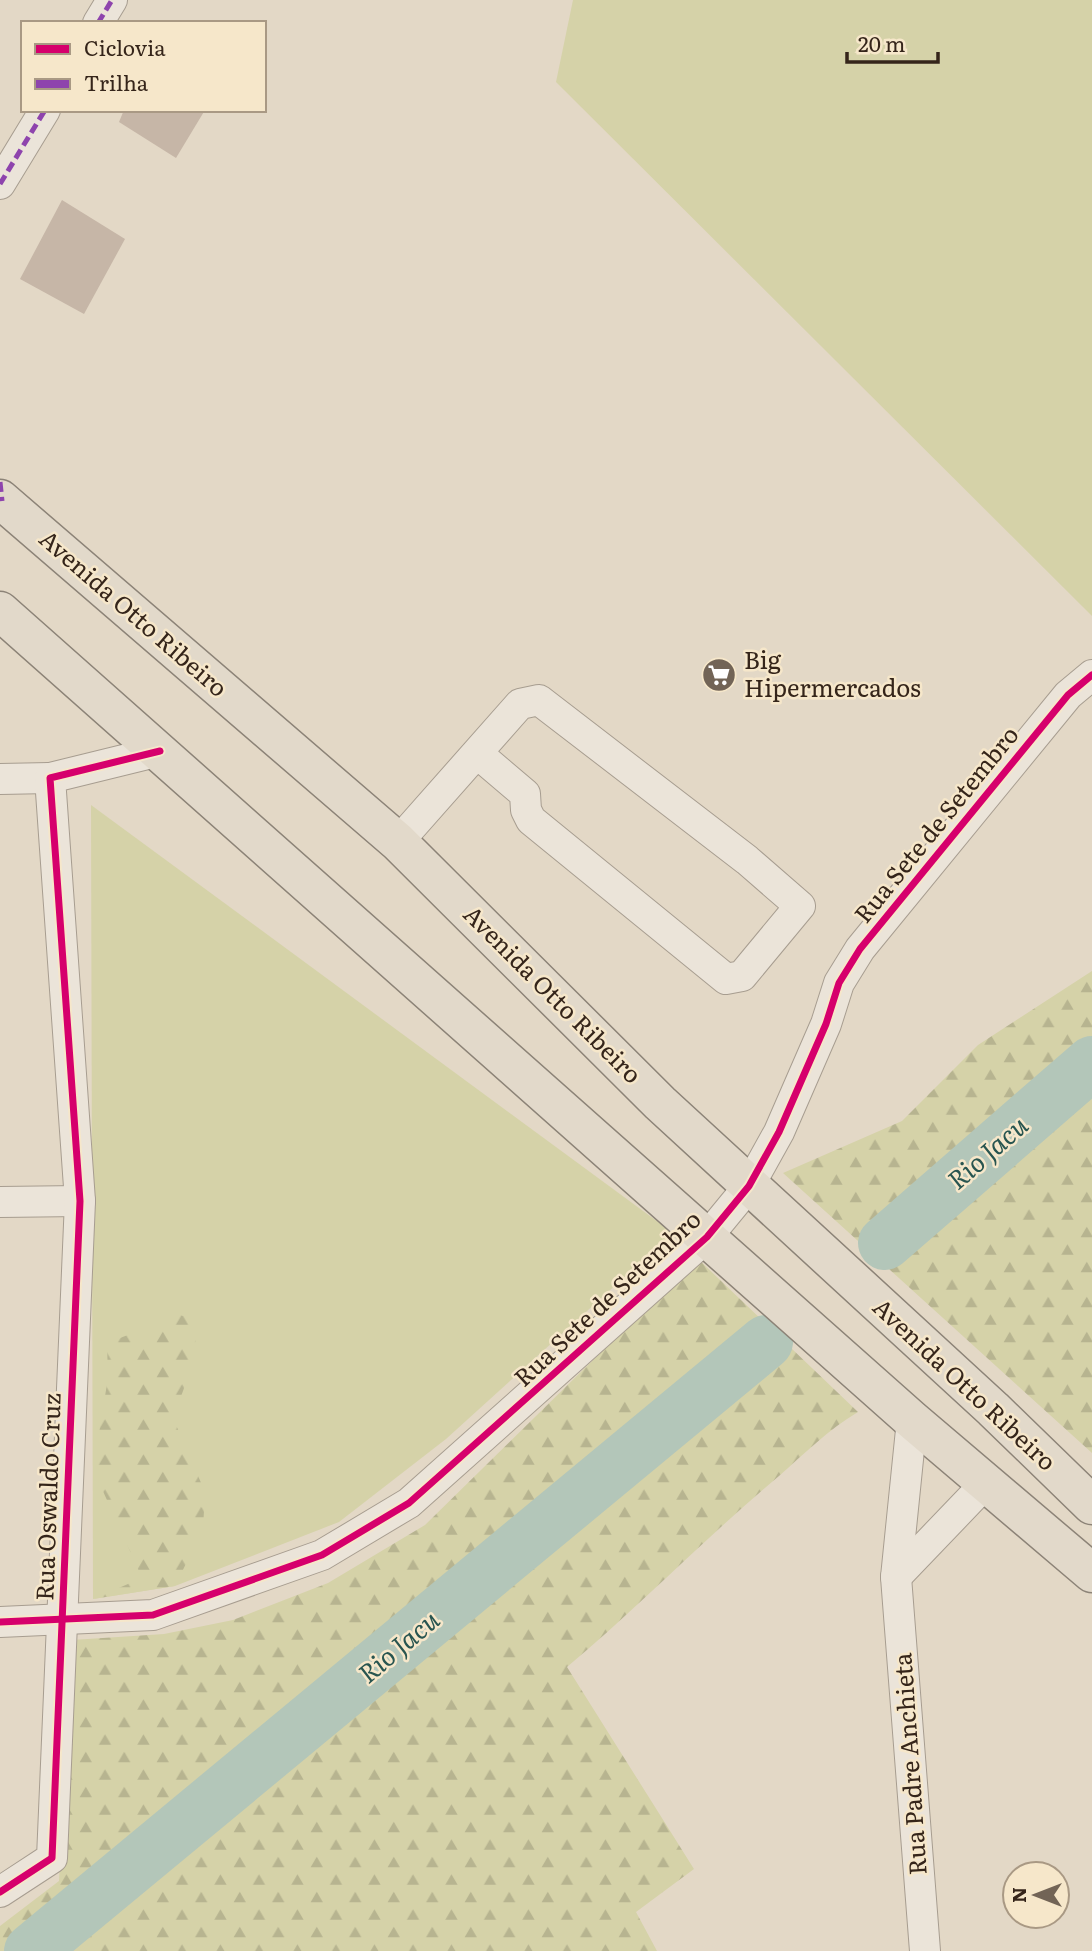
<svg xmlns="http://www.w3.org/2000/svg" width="1092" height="1951" viewBox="0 0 1092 1951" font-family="Literata,serif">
  <defs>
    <pattern id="forest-firs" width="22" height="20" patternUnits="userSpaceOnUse" patternTransform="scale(1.75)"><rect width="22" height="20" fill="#d5d2a8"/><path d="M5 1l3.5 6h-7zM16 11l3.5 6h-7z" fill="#b7b490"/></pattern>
  </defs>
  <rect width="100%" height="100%" fill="#e3d8c6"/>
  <g fill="#d5d2a8">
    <path d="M573 0H1092V616L556 82Z"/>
    <path d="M91 805 673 1233 446 1439 339 1522 175 1586 93 1599Z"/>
  </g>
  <g fill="url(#forest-firs)">
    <path d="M1092 971V1453L783 1173 902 1121 978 1045Z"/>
    <path d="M697 1258 858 1412C828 1430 805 1453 779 1476 706 1537 640 1606 567 1667L694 1869 636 1912 657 1951H0V1926L59 1881 72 1640 164 1634 233 1620 328 1583 425 1525Z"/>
    <path d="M180 1315 199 1321 190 1372 173 1418 205 1492 203 1529 175 1586 93 1599 142 1578 93 1469 108 1378 107 1343Z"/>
  </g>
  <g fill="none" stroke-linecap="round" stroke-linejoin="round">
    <g stroke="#b3c6b9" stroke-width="54">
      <path d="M885 1243 1092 1063"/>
      <path d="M31 1951 766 1342"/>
    </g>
  </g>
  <g fill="#c6b6a7">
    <path d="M124 110H205L176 158 119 122Z"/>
    <path d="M62 200 125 239 84 314 20 279Z"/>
  </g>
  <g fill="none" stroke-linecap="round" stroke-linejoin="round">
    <g stroke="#a79d90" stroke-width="32">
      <g id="minor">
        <path d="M98 23 112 0"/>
        <path d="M0 184 45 110"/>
        <path d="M0 779 50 778"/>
        <path d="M398 842 520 704 539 700 747 860 800 906 742 976 726 979 531 820 526 810 525 794 478 754"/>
        <path d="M0 1202 80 1201"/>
        <path d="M912 1420 896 1577 925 1951"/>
        <path d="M896 1577 986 1483"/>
        <path d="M0 1622 153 1615 322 1555 409 1503 707 1237 749 1186 779 1132 826 1024 839 983 860 949 1068 695 1092 675"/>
        <path d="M0 1892 52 1858 80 1201 50 778 160 751"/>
      </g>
    </g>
    <g stroke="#8c8377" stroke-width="41">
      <g id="major">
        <path d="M0 499 398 842 660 1103 993 1409 1092 1505"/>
        <path d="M0 611 912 1420 1092 1573"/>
      </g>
    </g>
    <use href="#minor" stroke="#ebe4d9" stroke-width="30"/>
    <use href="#major" stroke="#e2d9ca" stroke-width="38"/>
    <g stroke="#8e44ad" stroke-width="5" stroke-dasharray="10 5" stroke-linecap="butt">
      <path d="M98 23 112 0"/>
      <path d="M0 184 45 110"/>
      <path d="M0 482 2 501"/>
    </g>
    <g stroke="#f6e7ca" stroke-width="11">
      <g id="cycleway">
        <path d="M0 1622 153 1615 322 1555 409 1503 707 1237 749 1186 779 1132 826 1024 839 983 860 949 1068 695 1092 675"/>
        <path d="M0 1892 52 1858 80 1201 50 778 160 751"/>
      </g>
    </g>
    <use href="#cycleway" stroke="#d6006c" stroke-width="7"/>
  </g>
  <defs>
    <g id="supermarket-disc" transform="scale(1.75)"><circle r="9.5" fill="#726456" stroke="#f6e7ca"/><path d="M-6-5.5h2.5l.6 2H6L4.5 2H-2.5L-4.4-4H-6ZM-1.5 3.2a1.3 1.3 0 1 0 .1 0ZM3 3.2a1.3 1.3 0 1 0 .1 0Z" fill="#fff"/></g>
  </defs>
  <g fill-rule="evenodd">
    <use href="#supermarket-disc" x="719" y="675"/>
  </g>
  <g text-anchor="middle" stroke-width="5" stroke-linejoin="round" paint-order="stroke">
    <g font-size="24" fill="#35251a" stroke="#f6e7ca">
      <text transform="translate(133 614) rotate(41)" y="8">Avenida Otto Ribeiro</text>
      <text transform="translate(937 825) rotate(-51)" y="8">Rua Sete de Setembro</text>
      <text transform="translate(552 995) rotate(45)" y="8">Avenida Otto Ribeiro</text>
      <text transform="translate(608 1299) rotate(-43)" y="8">Rua Sete de Setembro</text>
      <text transform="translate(964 1385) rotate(43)" y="8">Avenida Otto Ribeiro</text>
      <text transform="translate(49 1497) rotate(-88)" y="8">Rua Oswaldo Cruz</text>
      <text transform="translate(911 1764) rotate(-94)" y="8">Rua Padre Anchieta</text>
    </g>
    <g font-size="24" fill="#35251a" stroke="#f6e7ca" text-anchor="start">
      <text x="744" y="669">Big<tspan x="744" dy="28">Hipermercados</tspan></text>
    </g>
    <g font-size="26" font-style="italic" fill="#285550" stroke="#f6e7ca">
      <text transform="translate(988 1153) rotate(-41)" y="9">Rio Jacu</text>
      <text transform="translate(399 1647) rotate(-40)" y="9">Rio Jacu</text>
    </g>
  </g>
  <rect x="21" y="21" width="245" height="91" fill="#f6e7ca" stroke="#a99984" stroke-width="2"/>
  <rect x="35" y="44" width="35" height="10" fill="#d6006c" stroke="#a99984" stroke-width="2"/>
  <text x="84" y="56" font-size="21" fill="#35251a">Ciclovia</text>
  <rect x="35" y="79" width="35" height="10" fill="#8e44ad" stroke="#a99984" stroke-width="2"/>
  <text x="84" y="91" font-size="21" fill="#35251a">Trilha</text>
  <g transform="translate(1036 1895) rotate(270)"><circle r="33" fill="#f6e7ca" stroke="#a99984" stroke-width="2"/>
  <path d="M0-5L12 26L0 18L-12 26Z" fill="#726456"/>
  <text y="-10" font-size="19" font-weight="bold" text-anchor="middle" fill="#35251a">N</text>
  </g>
  <path d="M847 52v10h91v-10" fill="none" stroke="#35251a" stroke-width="3.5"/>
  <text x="858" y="52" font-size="21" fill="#35251a" stroke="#f6e7ca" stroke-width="5" paint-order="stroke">20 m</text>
</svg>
